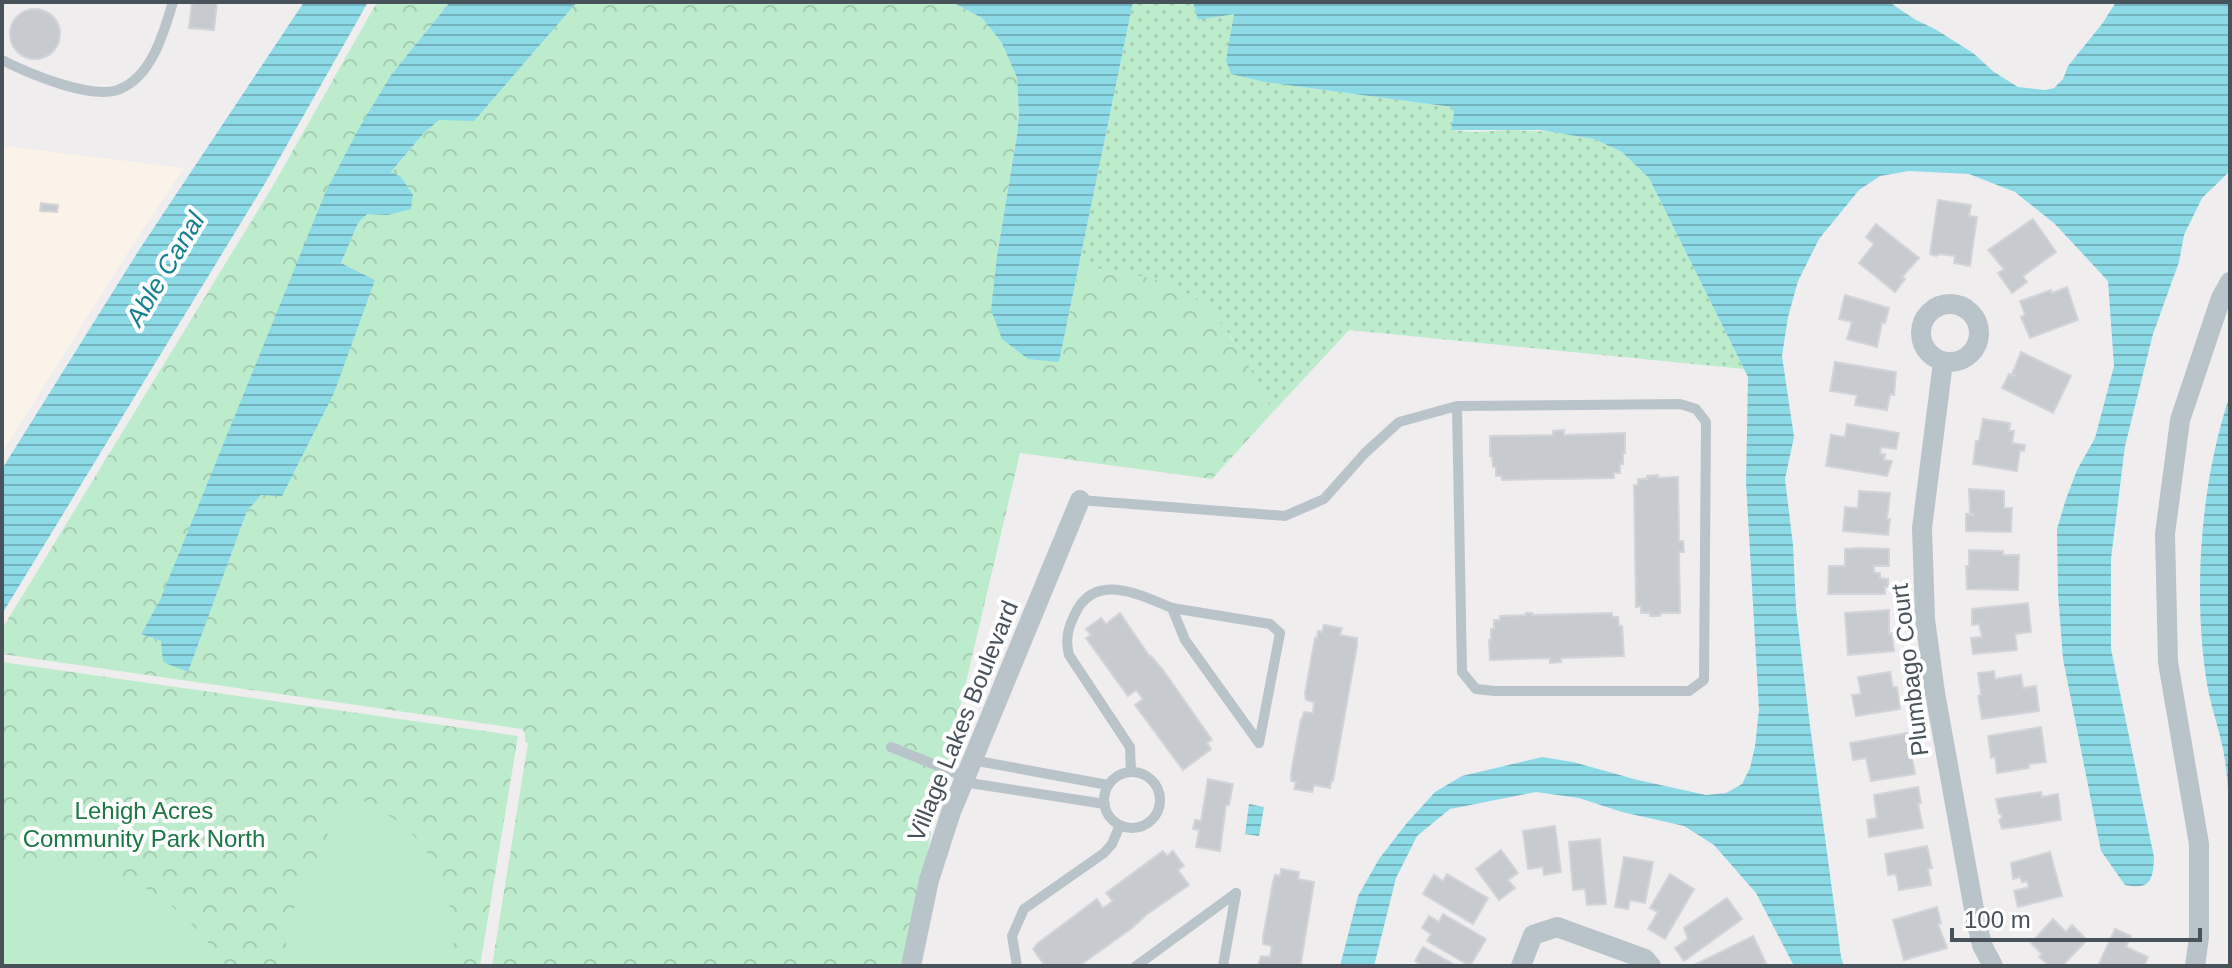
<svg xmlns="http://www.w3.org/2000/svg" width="2232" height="968" viewBox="0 0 2232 968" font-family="Helvetica,sans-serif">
  <defs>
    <pattern id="grass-dots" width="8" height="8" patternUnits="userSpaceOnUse" patternTransform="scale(2)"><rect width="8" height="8" fill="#bdeccc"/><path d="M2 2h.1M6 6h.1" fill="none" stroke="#a4ccb1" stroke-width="1.8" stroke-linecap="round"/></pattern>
    <pattern id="forest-crowns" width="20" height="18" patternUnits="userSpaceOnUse" patternTransform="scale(2)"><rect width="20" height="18" fill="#bdeccc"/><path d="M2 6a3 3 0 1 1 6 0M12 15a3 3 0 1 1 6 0" fill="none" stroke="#a4ccb1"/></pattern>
    <pattern id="water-rules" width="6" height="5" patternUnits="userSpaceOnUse" patternTransform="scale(2)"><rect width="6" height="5" fill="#8ddae7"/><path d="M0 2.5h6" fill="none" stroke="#75b3be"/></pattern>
  </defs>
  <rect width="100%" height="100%" fill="#f0edee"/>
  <path fill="#fbf3e7" d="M2 146 184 168 132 246 2 453Z"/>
  <path fill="url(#grass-dots)" d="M1133 2H1193L1198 20 1234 13 1265 82 1453 107 1454 112 1451 130 1475 132 1512 130 1555 132 1594 139 1622 152 1649 178 1744 369 1349 330 1273 412 1231 336 1166 283 1079 265Z"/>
  <g fill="url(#forest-crowns)">
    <path d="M377 2H450L391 75 160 600 141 634 161 641 188 671 247 511 261 495 375 280 341 263 358 223 367 214 388 215 401 177 391 173 424 133 439 120H474L577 2H952L982 18 1002 43 1017 78 1019 115 1017 135 997 255 1059 362 1079 265C1107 270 1137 274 1164 282 1222 301 1247 364 1273 412L1212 479 1020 453 931 831 910 966H492L528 743 525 742V733L522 729 2 654V629L274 184Z"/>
    <path d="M2 662 518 736 480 966H2Z"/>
  </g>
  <g fill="#bdeccc">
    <path d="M347 792C367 803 388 813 406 828 443 861 460 918 452 966H309L290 957 283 933Z"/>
    <path d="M28 861C119 860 173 893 226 965L2 966V866Z"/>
  </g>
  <g fill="url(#water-rules)">
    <path d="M304 2H368L267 180 2 614V469L139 250Z"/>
    <path d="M450 2H577L474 121 439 120 424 133 391 172 401 177 413 195 411 209 388 215 367 214 358 223 341 263 375 280 334 393 282 496 261 495 247 511 188 672 163 662 161 641 141 634 160 600 326 191 358 130 391 75Z"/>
    <path d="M952 2H1133L1059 362 1028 359 1002 339 991 310 997 256 1017 135 1019 115 1017 78 1002 43 982 18Z"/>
    <path d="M1193 2H1889L1916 20 1935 29 1973 53 1994 72 2018 87 2045 90 2054 88 2063 79 2068 66 2102 24 2116 2H2230V171L2202 198 2184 235 2179 262 2153 334 2125 446 2111 559V649L2154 857C2153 880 2151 890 2125 885L2101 851 2063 659 2058 593 2057 529 2066 499 2077 470 2095 438 2114 366 2108 281 2055 224 2015 192 1969 174 1909 171 1880 176 1859 190 1819 239 1798 281 1788 317 1782 356 1794 437 1785 479 1793 545 1796 608 1809 718 1841 957 1844 966H1794L1756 893 1714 845 1684 826 1622 812 1579 798 1536 792 1450 809 1417 836 1396 878 1374 966H1340L1358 896 1379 859 1406 824 1435 792 1462 776 1542 757 1573 762 1638 780 1706 795 1726 793 1742 784 1750 768 1755 746 1759 710 1746 482 1748 377 1649 178 1622 152 1594 139 1540 130H1451L1454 112 1452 107 1265 82 1231 74 1226 60 1234 14 1198 20Z"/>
    <path d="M2230 395V809C2228 789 2227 769 2223 749 2219 729 2212 710 2208 690 2192 598 2200 483 2230 395Z"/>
    <path d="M1249 804 1264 807 1259 836 1245 834Z"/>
  </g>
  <g fill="#c7cbd0" stroke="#d2d4d9" stroke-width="2">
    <path d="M192 2H217L214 30 189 28Z"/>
    <circle cx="35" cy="34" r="25"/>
    <path d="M1938 200 1971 205 1969 216 1977 217 1970 266 1954 263 1955 256 1940 254 1936 256 1930 254Z"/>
    <path d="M41 203 58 205 57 212 40 211Z"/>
    <path d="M2033 219 2056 252 2023 276 2027 282 2012 293 1998 273 2004 269 1988 250Z"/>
    <path d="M1876 224 1919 258 1902 277 1905 279 1895 292 1859 263 1874 244 1866 237Z"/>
    <path d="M2067 287 2078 320 2030 338 2021 317 2025 315 2020 301 2051 290 2052 293Z"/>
    <path d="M1845 295 1889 308 1885 323 1882 322 1877 347 1847 339 1852 322 1839 319Z"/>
    <path d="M2021 352 2071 376 2053 413 2002 388 2009 374 2016 376 2012 374Z"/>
    <path d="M1835 362 1896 372 1894 395 1890 394 1887 410 1855 405 1857 395 1830 391Z"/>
    <path d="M1983 419 2010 423 2009 431H2014L2012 443 2025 445 2024 451 2020 450 2017 471 1973 464 1976 441H1979Z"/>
    <path d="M1847 424 1899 433 1896 449 1881 447 1880 454H1885L1884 460 1892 461 1887 476 1826 466 1831 435 1845 437Z"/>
    <path d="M1564 430V435L1625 433V453H1623V464H1620V473H1614V478L1502 480V476H1496V467H1493L1492 456H1490V436L1553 435V431Z"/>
    <path d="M1658 475V478L1678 477 1679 541H1683L1684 552H1679L1680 613H1661L1660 616H1650V613H1641V606L1636 607 1634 485H1638V479H1647V476Z"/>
    <path d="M1969 489 2004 491V508H2012L2011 532 1966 531V514L1974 515 1970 513Z"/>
    <path d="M1859 491 1890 493 1887 519H1890L1888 535 1843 531 1845 507 1858 508Z"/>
    <path d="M1862 548 1889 549V566H1874V573H1880V578L1888 579V587H1885V594H1828L1829 566H1845V549Z"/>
    <path d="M1969 550 2003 551V555H2019L2018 590 1967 589 1966 566H1969Z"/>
    <path d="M2028 603 2031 632 2015 634 2017 650 1973 654 1971 638 1982 637 1979 624 1972 625V609Z"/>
    <path d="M1889 610V634L1892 633 1894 651 1848 655 1845 613Z"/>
    <path d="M1120 613 1150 657 1151 656 1163 670 1212 740 1207 743 1211 749 1183 770 1135 705 1143 699 1136 690 1128 696 1086 638 1091 635 1086 629 1101 618 1106 624Z"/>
    <path d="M1526 613H1532V615L1612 613V617H1618L1619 626H1622L1624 656 1561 658V662L1550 663V658L1490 660 1489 640H1491V629H1494V620H1500V616L1526 615Z"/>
    <path d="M1324 625 1342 628 1340 635 1357 638V646L1333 781H1331L1330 788 1314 785 1312 792 1294 789 1296 782 1291 781V773L1301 719H1302L1304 712 1313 713 1314 702 1306 700 1305 693 1315 638 1317 639 1318 631 1322 632Z"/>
    <path d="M1994 671 1995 679 2021 675 2023 688 2036 686 2039 711 1982 719 1978 696 1981 695 1978 673Z"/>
    <path d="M1890 672 1893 687H1897L1900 709 1856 716 1852 695 1861 694 1858 677Z"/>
    <path d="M2041 727 2046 762 2029 764V768L1997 773 1995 757 1991 758 1988 736Z"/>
    <path d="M1907 733 1910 758H1912L1915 774 1871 781 1866 758 1853 760 1850 743Z"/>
    <path d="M1208 779 1233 784 1229 805H1226L1220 851 1196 847 1199 830 1193 829 1195 820 1201 821Z"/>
    <path d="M1918 787 1921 803 1918 804 1923 828 1869 837 1867 820 1877 818 1874 795Z"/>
    <path d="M2041 792 2042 797 2058 794 2061 820 2002 829 1999 820 2002 818 2001 814H1999L1996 799Z"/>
    <path d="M1555 826 1561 872 1544 875 1543 867 1528 869 1523 831Z"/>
    <path d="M1600 839 1606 904 1587 905 1585 889 1573 890 1569 842Z"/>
    <path d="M1927 846 1932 868 1928 869 1931 885 1899 890 1896 874 1888 875 1885 854Z"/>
    <path d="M1501 850 1518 873 1508 880 1515 888 1499 900 1476 869Z"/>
    <path d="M1163 851 1167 856 1173 851 1184 866 1178 870 1189 885 1146 915 1132 928 1079 966H1045L1033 949 1038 943 1097 899 1103 908 1113 901 1106 893Z"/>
    <path d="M2050 852 2062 896 2018 907 2014 891 2029 887 2027 881 2022 882 2020 877 2013 879 2011 863Z"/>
    <path d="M1624 857 1653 862 1645 903 1630 900 1628 909 1615 907Z"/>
    <path d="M1281 869 1299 872 1298 879 1314 882 1301 963 1299 966H1258L1261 956 1270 957 1272 946 1263 944V937L1273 882 1275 875 1280 876Z"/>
    <path d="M1447 874 1488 898 1473 924 1423 894 1434 875 1443 881Z"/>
    <path d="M1670 874 1694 889 1665 939 1648 929 1658 912 1650 908Z"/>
    <path d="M1727 898 1742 919 1684 961 1675 948 1688 939 1684 928Z"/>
    <path d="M1937 907 1941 923 1938 924 1947 948 1904 960 1893 920Z"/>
    <path d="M1443 914 1486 939 1470 966 1427 941 1431 934 1422 928 1429 916 1439 922Z"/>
    <path d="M2053 919 2066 932 2072 925 2087 940 2062 966H2050L2039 957 2042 954 2031 943Z"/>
    <path d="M2115 929 2131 936 2126 947 2148 957 2144 966H2098Z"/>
    <path d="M1753 936 1766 963 1760 966H1695L1694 965Z"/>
    <path d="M1423 947 1457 966H1423L1415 961Z"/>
  </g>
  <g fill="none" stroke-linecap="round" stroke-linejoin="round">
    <g stroke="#b9c3ca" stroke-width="10">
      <path d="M2 60C27 73 93 101 120 89 152 76 164 32 173 2"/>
      <path d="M1080 500 1285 516 1324 499 1365 453 1399 422 1457 406 1680 404 1696 409 1706 422 1704 680 1689 691H1495L1476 689 1462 672 1457 406"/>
      <path d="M1172 608 1270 624 1280 633 1259 743"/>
      <path d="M891 747 965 777"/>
      <path d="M972 760 1108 785"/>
      <path d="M1131 772 1130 747 1069 655C1065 639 1068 627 1076 612 1096 572 1141 595 1172 608L1185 640 1259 743"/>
      <circle cx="1132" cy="800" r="28"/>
      <path d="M963 782 1105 804"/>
      <path d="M1017 966 1012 936 1024 909 1104 853 1112 844 1120 825"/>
      <path d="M1136 966 1236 893"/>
      <path d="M1223 966 1236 893"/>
    </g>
    <g stroke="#b9c3ca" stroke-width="20">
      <circle cx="1950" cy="333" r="29"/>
      <path d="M1943 362 1922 528 1925 619 1935 693 1975 915 1982 945 1993 966"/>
      <path d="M911 966 929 880 951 812 1080 500"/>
      <path d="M1521 966 1533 935 1557 927 1645 959 1651 966"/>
      <path d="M2195 966 2199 937V844L2168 662 2165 534 2180 420 2221 298 2230 282"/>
    </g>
  </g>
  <g text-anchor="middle" stroke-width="8" stroke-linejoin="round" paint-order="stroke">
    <g font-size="24" fill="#47525a" stroke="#fff">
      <text transform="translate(1910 670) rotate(-97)" y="8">Plumbago Court</text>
      <text transform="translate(963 721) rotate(-68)" y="8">Village Lakes Boulevard</text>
    </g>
    <g font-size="24" fill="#1b7743" stroke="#fff">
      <text x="144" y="819">Lehigh Acres<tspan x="144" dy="28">Community Park North</tspan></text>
    </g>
    <g font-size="26" font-style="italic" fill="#148092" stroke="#fff">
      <text transform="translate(165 269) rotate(-59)" y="9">Able Canal</text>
    </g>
  </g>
  <rect width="2232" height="968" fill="none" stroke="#47525a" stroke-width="8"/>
  <path d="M1952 928v12h248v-12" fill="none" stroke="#47525a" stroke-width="4"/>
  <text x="1964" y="928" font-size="24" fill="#47525a" stroke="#ffffff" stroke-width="6" paint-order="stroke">100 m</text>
</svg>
